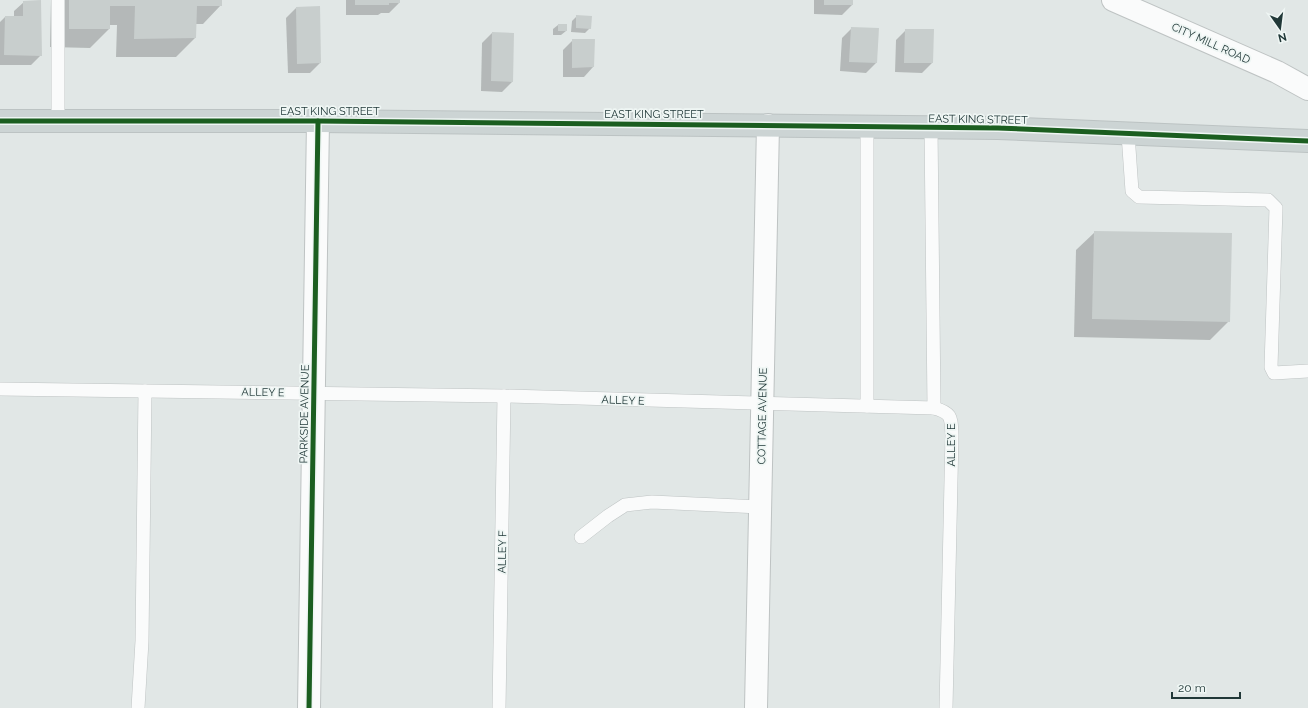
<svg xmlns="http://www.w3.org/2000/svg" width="1308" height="708" viewBox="0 0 1308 708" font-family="Raleway,sans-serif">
  <rect width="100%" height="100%" fill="#e1e7e6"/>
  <g fill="#0003">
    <path d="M51 0H221V5L203 24H195V38L176 57H116L117 25H109V29L90 48 50 47Z"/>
    <path d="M346 0H399V3L389 13H381L378 15H346Z"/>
    <path d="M814 0H852V5L842 15 814 14Z"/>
    <path d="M24 2 41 55 31 65H0V22L5 17H14V11Z"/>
    <path d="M296 8 320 63 310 73H288L286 18Z"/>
    <path d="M577 16 590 28 585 33 571 32 572 21Z"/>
    <path d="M558 25 566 31 561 35H553V29Z"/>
    <path d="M852 28 876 63 866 73 840 71 842 38Z"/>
    <path d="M906 30 932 63 922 73 895 72 896 40Z"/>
    <path d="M492 33 512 82 502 92 481 91 482 43Z"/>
    <path d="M573 40H594L593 67 584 77H563V50Z"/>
    <path d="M1095 232 1229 321 1210 340 1074 337 1076 250Z"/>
  </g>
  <g fill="#c8cecd">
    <path d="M41 0 42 56 4 55 5 16H23V1Z"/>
    <path d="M69 0H222V6H197L196 38 134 39 135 6H110V29H69Z"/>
    <path d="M355 0H400V3H389V5H355Z"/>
    <rect x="824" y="0" width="29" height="5"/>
    <path d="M320 6 321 63 297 64 296 7Z"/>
    <path d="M576 15 592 16 591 29 576 28Z"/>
    <rect x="558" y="24" width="9" height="7"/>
    <path d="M851 27 879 28 877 63 849 62Z"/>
    <path d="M905 29H934L933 63H904Z"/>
    <path d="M492 32 514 33 513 82 491 81Z"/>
    <path d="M572 39H595L594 67 572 68Z"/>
    <path d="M1094 231 1232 233 1230 322 1092 319Z"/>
  </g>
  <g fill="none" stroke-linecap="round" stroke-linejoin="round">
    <g stroke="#bec3c3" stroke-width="14">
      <g id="lane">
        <path d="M58 121V0"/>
        <path d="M931 127 934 408"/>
        <path d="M1128 134 1132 191 1139 197 1268 200 1276 208 1271 367 1274 373 1308 371"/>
        <path d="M0 389 504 396 934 408C952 413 951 417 952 435L946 708"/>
        <path d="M867 406V126"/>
        <path d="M581 537 608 516 625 505 652 502 760 507"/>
        <path d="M138 708 142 641 145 391"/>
        <path d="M499 708 504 396"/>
      </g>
    </g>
    <g stroke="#bec3c3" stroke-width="24">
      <g id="street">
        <path d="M1113 0 1277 72 1308 89"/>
        <path d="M309 708 318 121"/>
        <path d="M756 708 768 125"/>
      </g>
    </g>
    <g stroke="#bcc3c3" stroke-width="24">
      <path id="primary" d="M0 121H318L998 128 1308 141"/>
    </g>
    <use href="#lane" stroke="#fafbfb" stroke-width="13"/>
    <use href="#street" stroke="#fafbfb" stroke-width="22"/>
    <use href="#primary" stroke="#ccd4d4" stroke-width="22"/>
    <g stroke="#eff6f4" stroke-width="8">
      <g id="cycleway">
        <path d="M0 121H318L998 128 1308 141"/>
        <path d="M309 708 318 121"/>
      </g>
    </g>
    <use href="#cycleway" stroke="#1b5e20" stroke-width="5"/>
  </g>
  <g text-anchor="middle" stroke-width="3.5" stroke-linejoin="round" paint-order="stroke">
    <g font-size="11" fill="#213838" stroke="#eff6f4">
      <text transform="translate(1211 43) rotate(24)" y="4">CITY MILL ROAD</text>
      <text x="330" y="115">EAST KING STREET</text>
      <text x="654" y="118">EAST KING STREET</text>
      <text transform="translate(978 119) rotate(1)" y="4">EAST KING STREET</text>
      <text transform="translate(263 392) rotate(1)" y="4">ALLEY E</text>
      <text transform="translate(623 400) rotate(2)" y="4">ALLEY E</text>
      <text transform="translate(304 414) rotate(-89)" y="4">PARKSIDE AVENUE</text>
      <text transform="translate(762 416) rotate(-89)" y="4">COTTAGE AVENUE</text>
      <text transform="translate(951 445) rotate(-90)" y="4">ALLEY E</text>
      <text transform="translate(502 552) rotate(-89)" y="4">ALLEY F</text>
    </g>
  </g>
  <g transform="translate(1280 28) rotate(166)" stroke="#eff6f4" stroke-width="3" paint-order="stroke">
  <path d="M0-3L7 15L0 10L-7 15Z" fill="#213838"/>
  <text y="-6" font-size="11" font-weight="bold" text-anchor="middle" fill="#213838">N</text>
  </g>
  <path d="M1172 692v6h68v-6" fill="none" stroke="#213838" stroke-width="2"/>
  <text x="1178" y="692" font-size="12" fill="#213838" stroke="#eff6f4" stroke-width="3" paint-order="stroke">20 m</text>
</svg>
